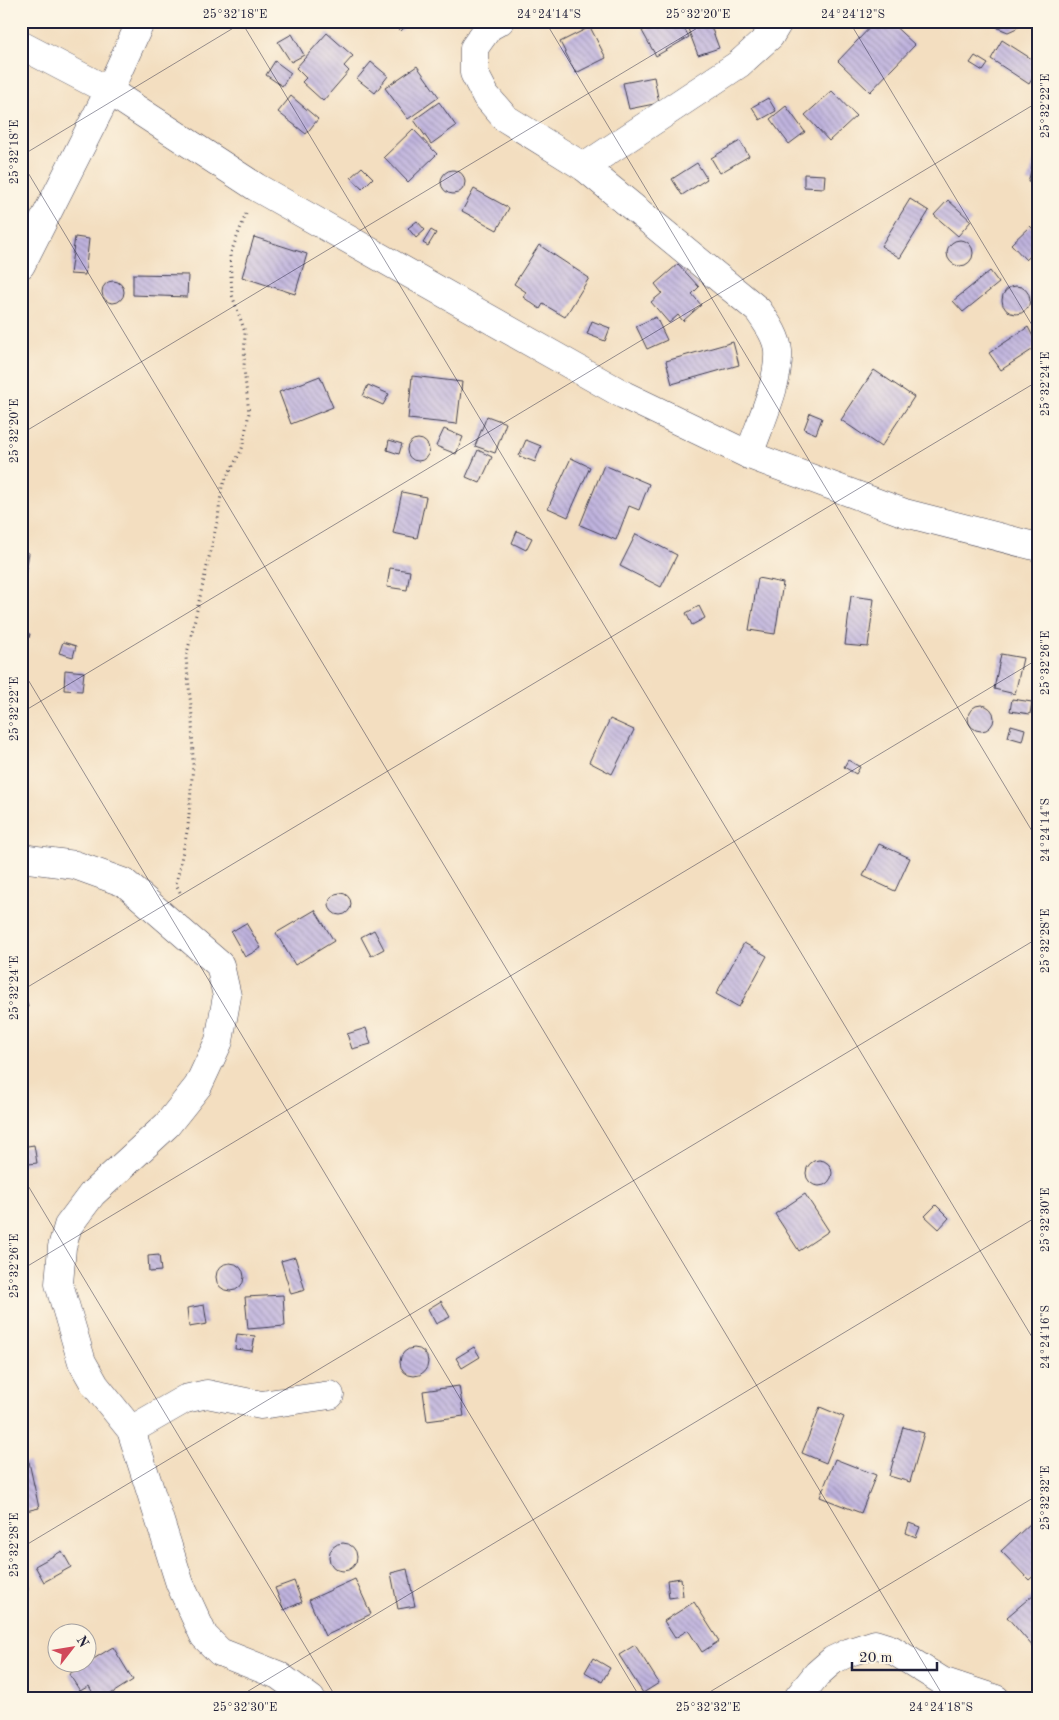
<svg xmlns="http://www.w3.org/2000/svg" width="1059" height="1720" viewBox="0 0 1059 1720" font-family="'Old Standard TT',serif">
  <defs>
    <pattern id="building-back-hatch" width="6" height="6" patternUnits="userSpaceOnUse" patternTransform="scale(1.25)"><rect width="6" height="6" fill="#bfb3de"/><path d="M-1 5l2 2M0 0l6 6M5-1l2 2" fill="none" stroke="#9b91b5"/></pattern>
  </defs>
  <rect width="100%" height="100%" fill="#fcf5e5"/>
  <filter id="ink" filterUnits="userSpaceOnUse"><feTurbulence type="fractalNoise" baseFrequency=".02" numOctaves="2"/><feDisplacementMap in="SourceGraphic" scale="10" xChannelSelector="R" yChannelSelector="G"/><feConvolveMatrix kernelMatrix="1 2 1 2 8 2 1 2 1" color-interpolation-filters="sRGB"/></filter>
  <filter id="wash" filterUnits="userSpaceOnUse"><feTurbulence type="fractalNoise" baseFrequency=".0096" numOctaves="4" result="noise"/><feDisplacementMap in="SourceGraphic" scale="20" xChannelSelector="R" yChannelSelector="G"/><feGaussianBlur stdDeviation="1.12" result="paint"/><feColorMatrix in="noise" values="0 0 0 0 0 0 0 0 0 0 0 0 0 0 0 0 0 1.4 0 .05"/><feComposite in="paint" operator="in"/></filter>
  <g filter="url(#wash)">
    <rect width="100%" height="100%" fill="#f3dec0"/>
    <g id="blocks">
      <g fill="url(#building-back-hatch)">
        <path d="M391 21H410L401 31Z"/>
        <path d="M659 21H680L689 37 656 56 642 31Z"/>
        <path d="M685 21H709L719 48 698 55Z"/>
        <path d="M876 21H889L915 45 870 92 838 61Z"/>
        <path d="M993 21H1021L1017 28 1008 32 998 28Z"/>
        <path d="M590 27 606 58 576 73 560 42Z"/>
        <path d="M327 33 353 56 344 66 349 71 323 101 302 82 306 78 296 68Z"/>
        <path d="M292 34 304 55 291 62 278 42Z"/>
        <path d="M1002 40 1038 63V70L1029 84 991 59Z"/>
        <path d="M975 56 988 64 983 71 970 63Z"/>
        <path d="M275 61 291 73 282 86 266 75Z"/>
        <path d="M371 62 388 76 375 93 357 79Z"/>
        <path d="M417 66 439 97 408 119 385 88Z"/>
        <path d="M654 77 659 103 629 109 623 83Z"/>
        <path d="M832 91 856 116 829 141 805 115Z"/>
        <path d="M291 96 318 119 306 134 278 112Z"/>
        <path d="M768 98 776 111 760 120 752 107Z"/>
        <path d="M439 102 456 126 431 144 414 120Z"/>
        <path d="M786 106 805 132 789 144 770 119Z"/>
        <path d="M413 129 437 154 408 182 384 157Z"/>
        <path d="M740 141 749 156 720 173 711 158Z"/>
        <path d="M1038 146V184L1028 182Z"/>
        <path d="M697 163 707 179 682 195 672 179Z"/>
        <path d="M362 167 373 178 362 189 351 177Z"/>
        <circle cx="453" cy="182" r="12"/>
        <path d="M804 174 825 175 824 188 804 187Z"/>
        <path d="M474 189 509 208 497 230 462 211Z"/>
        <path d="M910 199 929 211 900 258 881 246Z"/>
        <path d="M948 200 971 221 958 236 934 215Z"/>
        <path d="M417 221 425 230 416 238 408 228Z"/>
        <path d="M1030 226 1038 234V249L1026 260 1011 244Z"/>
        <path d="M431 230 436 233 428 246 423 243Z"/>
        <path d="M75 237 89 239 85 275 70 274Z"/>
        <path d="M254 237 307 254 295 294 242 277Z"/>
        <circle cx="960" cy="253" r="13"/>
        <path d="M539 245 589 278 565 317 543 304 540 309 523 297 526 292 514 284Z"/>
        <path d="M678 264 699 287 692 294 701 305 683 321 678 315 669 323 651 302 662 293 655 284Z"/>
        <path d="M990 271 999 283 963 312 953 301Z"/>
        <path d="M133 274 188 275 187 297 133 295Z"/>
        <circle cx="113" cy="292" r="11"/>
        <circle cx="1016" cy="300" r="14"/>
        <path d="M656 317 667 340 647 349 636 326Z"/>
        <path d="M592 321 610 328 605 341 587 334Z"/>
        <path d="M1028 327 1038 346 1001 370 989 353Z"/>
        <path d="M733 342 739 365 672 384 666 361Z"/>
        <path d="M874 370 914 397 881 447 841 420Z"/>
        <path d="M320 376 333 407 291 424 279 392Z"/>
        <path d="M412 376 462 382 457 424 408 419Z"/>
        <path d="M368 385 389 394 383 405 363 396Z"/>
        <path d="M810 413 822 418 816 434 804 429Z"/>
        <path d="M487 416 506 423 495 453 475 446Z"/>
        <path d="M444 429 463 437 456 454 436 446Z"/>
        <circle cx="418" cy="450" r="11"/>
        <path d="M389 440 402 444 399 454 387 450Z"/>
        <path d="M526 440 541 446 535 462 519 456Z"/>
        <path d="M478 450 492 457 480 483 466 477Z"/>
        <path d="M571 458 590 467 568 517 548 508Z"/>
        <path d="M604 465 649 484 639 510 629 506 616 540 580 525Z"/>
        <path d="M402 492 426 497 417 538 393 533Z"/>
        <path d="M517 531 532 538 526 550 512 543Z"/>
        <path d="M636 534 677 555 661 587 620 566Z"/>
        <path d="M21 552 29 553 22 592H21Z"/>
        <path d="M390 568 410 571 407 590 387 587Z"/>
        <path d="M758 578 783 583 775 634 749 630Z"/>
        <path d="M851 596 874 599 868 647 845 645Z"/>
        <path d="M699 606 705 618 692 625 686 613Z"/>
        <path d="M22 633 30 634 29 638 22 636Z"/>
        <path d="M21 642H26L25 650H21Z"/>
        <path d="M63 642 76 646 73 657 59 653Z"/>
        <path d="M1001 654 1023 658 1015 694 994 689Z"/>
        <path d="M65 670 84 672 82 691 64 690Z"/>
        <path d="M1012 699 1032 702 1030 714 1010 711Z"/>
        <circle cx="981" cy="718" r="13"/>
        <path d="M610 719 634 730 612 774 589 762Z"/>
        <path d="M1011 725 1025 729 1022 741 1008 737Z"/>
        <path d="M848 760 860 767 856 774 844 767Z"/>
        <path d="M879 844 910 858 895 891 863 876Z"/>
        <circle cx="340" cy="904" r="11"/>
        <path d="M315 910 334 941 295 965 276 933Z"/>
        <path d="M246 923 261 948 245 957 231 932Z"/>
        <path d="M374 930 384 949 371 956 361 937Z"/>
        <path d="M744 943 767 956 739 1007 716 994Z"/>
        <path d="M21 985 28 1007 21 1009Z"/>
        <path d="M366 1028 371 1044 352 1049 347 1034Z"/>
        <path d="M34 1145 37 1163 21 1165V1147Z"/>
        <circle cx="819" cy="1173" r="13"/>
        <path d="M805 1194 829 1231 799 1251 775 1214Z"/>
        <path d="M936 1205 949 1218 939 1229 925 1216Z"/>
        <path d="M159 1255 161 1271 149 1272 148 1256Z"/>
        <path d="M295 1257 305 1290 291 1294 281 1261Z"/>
        <circle cx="230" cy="1277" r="14"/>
        <path d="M283 1295 285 1326 248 1329 245 1297Z"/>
        <path d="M441 1301 450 1317 436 1324 428 1309Z"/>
        <path d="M204 1305 207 1324 189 1327 187 1308Z"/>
        <path d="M237 1334 255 1336 252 1351 235 1349Z"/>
        <path d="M474 1347 480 1357 462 1368 456 1358Z"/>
        <circle cx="414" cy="1362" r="14"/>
        <path d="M459 1386 464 1416 427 1421 423 1391Z"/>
        <path d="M820 1407 844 1417 826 1463 802 1453Z"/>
        <path d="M903 1427 924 1433 910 1482 889 1476Z"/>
        <path d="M835 1459 876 1475 861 1513 820 1497Z"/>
        <path d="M29 1462 39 1508 21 1512V1463Z"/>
        <path d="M1032 1522 1038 1529V1572L1029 1580 1001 1551Z"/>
        <path d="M909 1523 920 1527 916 1537 906 1533Z"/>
        <circle cx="343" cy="1557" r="14"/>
        <path d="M62 1551 71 1567 44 1582 35 1566Z"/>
        <path d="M407 1569 415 1606 398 1609 391 1573Z"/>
        <path d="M21 1575 27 1582 28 1590 21 1599Z"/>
        <path d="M681 1578 683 1596 669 1598 667 1580Z"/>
        <path d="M355 1579 371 1614 325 1636 309 1600Z"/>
        <path d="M294 1581 302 1602 284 1610 275 1588Z"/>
        <path d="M1034 1594 1038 1598V1645L1034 1648 1007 1617Z"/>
        <path d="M694 1602 719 1641 702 1652 688 1630 675 1638 664 1621Z"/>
        <path d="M635 1645 659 1683 643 1693 619 1655Z"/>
        <path d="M113 1647 133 1680 103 1699H96L89 1686 80 1691 69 1674Z"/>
        <path d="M593 1658 610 1668 602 1682 585 1672Z"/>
      </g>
    </g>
  </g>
  <g filter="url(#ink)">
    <use href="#blocks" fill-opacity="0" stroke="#413e4f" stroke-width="1"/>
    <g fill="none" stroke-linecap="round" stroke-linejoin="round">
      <g stroke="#413e4f" stroke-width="29">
        <g id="minor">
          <path d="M500 21 489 27 474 48V73L486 96 505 118 584 167 758 310C766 322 777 336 778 351 780 382 759 425 749 455"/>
          <path d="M21 45 109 91 256 187 624 395 749 455 905 513 1038 547"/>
          <path d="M584 167 739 64 770 36 779 21"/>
          <path d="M21 265 109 91 141 21"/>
          <path d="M21 858 75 865 125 883 220 965 227 996 219 1041 198 1086 167 1125 92 1194 68 1226 62 1247 59 1284 82 1362 95 1385 131 1430 180 1584 204 1636 220 1652 278 1675 311 1699"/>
          <path d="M131 1430 185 1399 207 1394 261 1405 330 1395"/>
          <path d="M797 1699 817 1674 833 1660 850 1652 875 1644 891 1649 942 1681 996 1699"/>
        </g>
      </g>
      <path stroke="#413e4f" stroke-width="3" stroke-dasharray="1 4" stroke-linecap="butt" d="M180 892 176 884 188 827 193 765 192 716 186 658 218 518 222 486 242 449 249 413 244 369 245 332 232 295 230 255 246 214"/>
      <use href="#minor" stroke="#fff" stroke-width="28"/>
    </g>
  </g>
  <path fill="none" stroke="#22223b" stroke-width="1" stroke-opacity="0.45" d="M241 21 1038 1347M545 21 1038 841M849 21 1038 335M21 156 245 21M21 161 945 1699M21 434 709 21M21 668 641 1699M21 713 1038 102M21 991 1038 381M21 1174 337 1699M21 1270 1038 659M21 1548 1038 938M21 1680 33 1699M235 1699 1038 1216M698 1699 1038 1495"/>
  <rect width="1059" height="1720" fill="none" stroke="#fcf5e5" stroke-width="55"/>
  <g transform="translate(72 1648) rotate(59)"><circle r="24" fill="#fcf5e5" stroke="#a5a1a1"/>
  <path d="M0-4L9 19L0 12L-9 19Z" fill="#d1495b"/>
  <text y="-8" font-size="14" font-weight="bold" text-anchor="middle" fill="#22223b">N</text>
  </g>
  <path d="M852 1662v8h85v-8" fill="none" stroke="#22223b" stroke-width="2.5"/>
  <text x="859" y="1662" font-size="15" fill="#22223b" stroke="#fcf5e5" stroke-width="4" paint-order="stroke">20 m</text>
  <rect x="28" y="28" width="1004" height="1664" fill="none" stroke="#22223b" stroke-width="2"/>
  <g font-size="12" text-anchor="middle" fill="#22223b">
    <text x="235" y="18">25°32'18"E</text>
    <text x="549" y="18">24°24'14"S</text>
    <text x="698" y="18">25°32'20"E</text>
    <text x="853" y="18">24°24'12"S</text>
    <text transform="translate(1045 106) rotate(-90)" y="4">25°32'22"E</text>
    <text transform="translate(14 152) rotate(-90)" y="4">25°32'18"E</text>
    <text transform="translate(1045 384) rotate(-90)" y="4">25°32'24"E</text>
    <text transform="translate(14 431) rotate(-90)" y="4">25°32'20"E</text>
    <text transform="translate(1045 663) rotate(-90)" y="4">25°32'26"E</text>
    <text transform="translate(14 709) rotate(-90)" y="4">25°32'22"E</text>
    <text transform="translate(1045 830) rotate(-90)" y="4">24°24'14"S</text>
    <text transform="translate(1045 941) rotate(-90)" y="4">25°32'28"E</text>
    <text transform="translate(14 988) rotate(-90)" y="4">25°32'24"E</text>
    <text transform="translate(1045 1220) rotate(-90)" y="4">25°32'30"E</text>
    <text transform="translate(14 1266) rotate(-90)" y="4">25°32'26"E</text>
    <text transform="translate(1045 1337) rotate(-90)" y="4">24°24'16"S</text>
    <text transform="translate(1045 1498) rotate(-90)" y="4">25°32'32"E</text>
    <text transform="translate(14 1545) rotate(-90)" y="4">25°32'28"E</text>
    <text x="245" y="1711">25°32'30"E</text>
    <text x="708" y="1711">25°32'32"E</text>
    <text x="941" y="1711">24°24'18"S</text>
  </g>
</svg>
